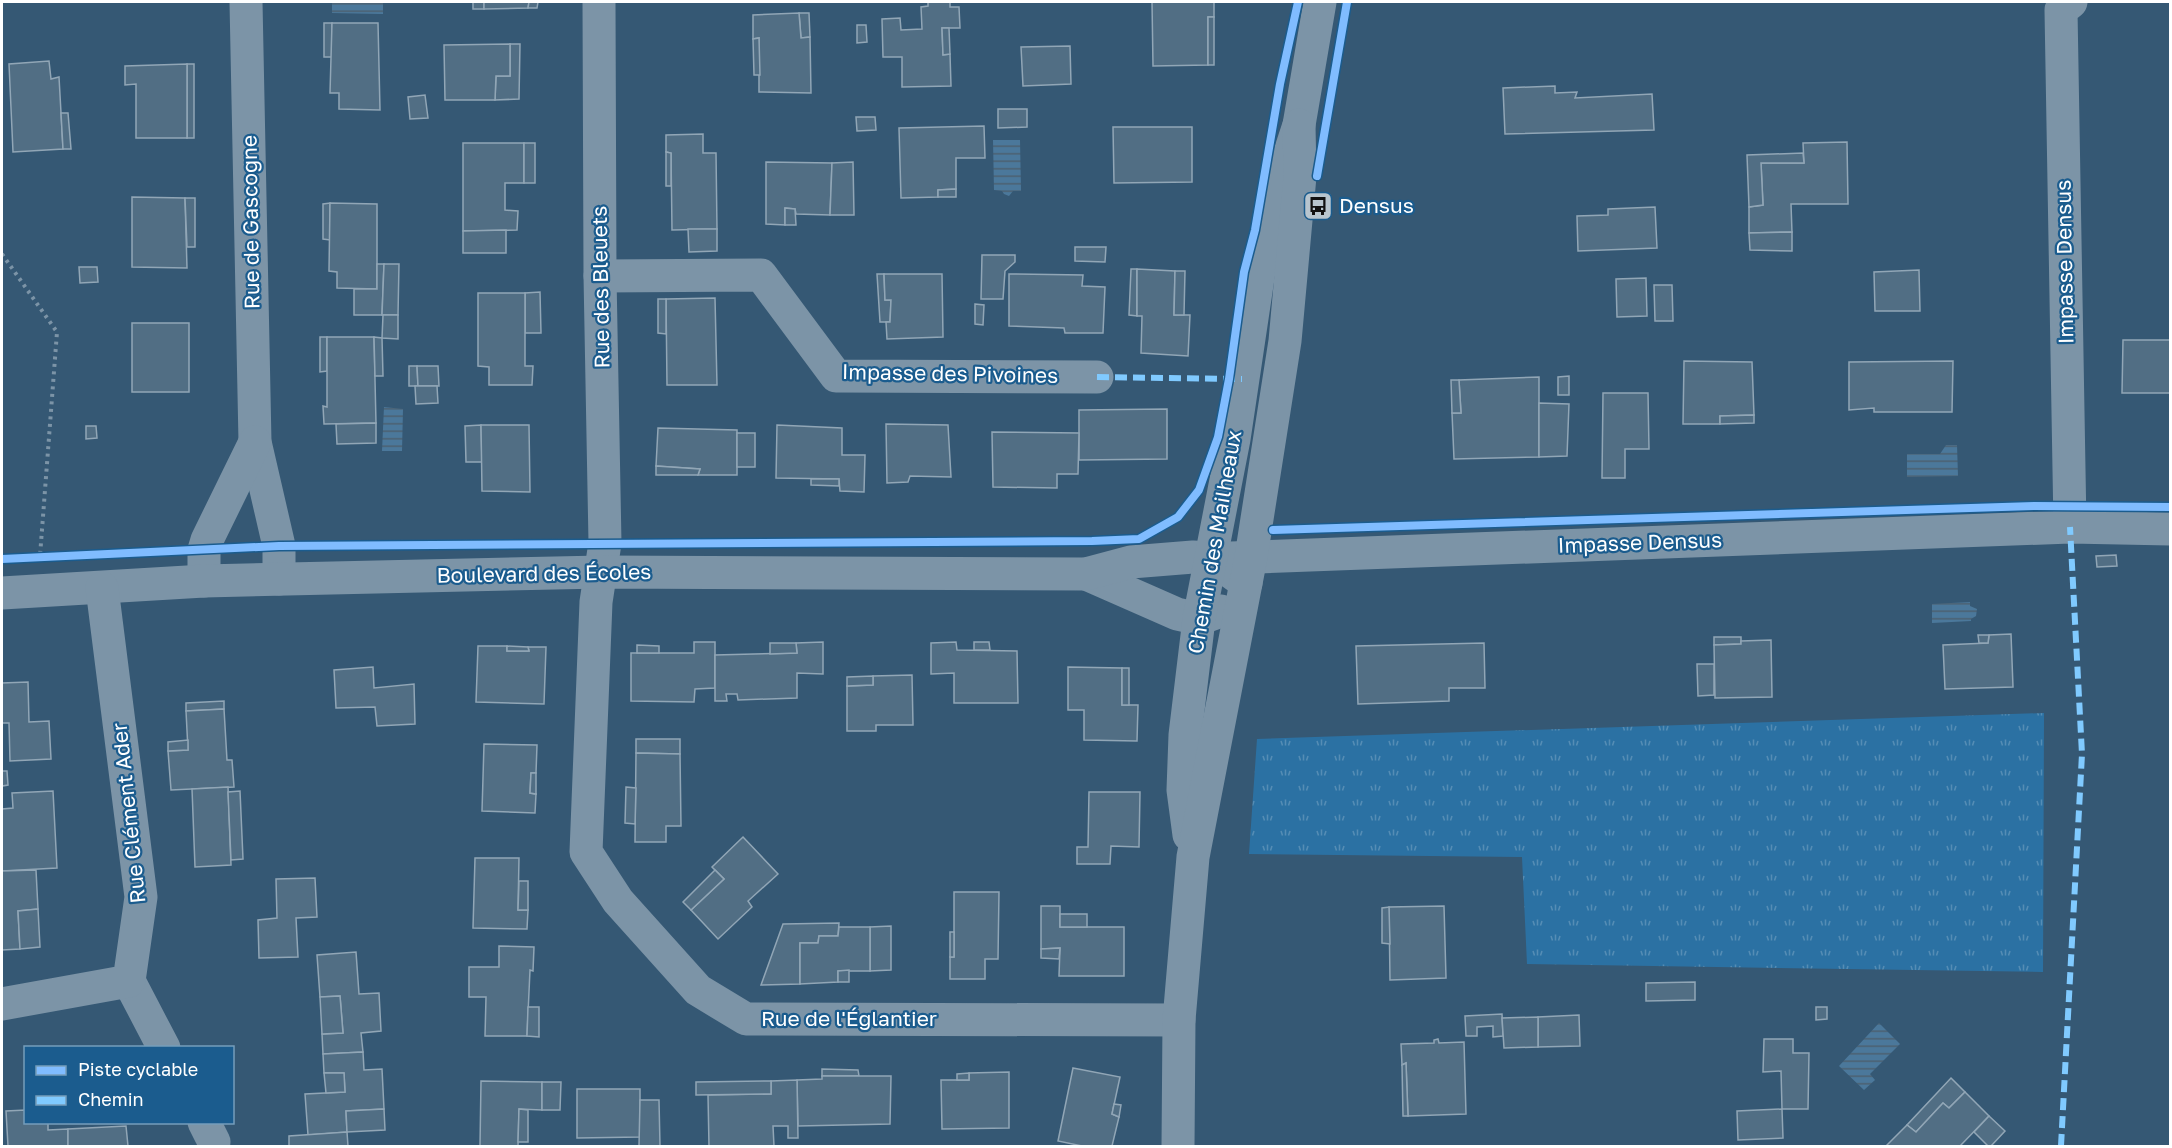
<svg xmlns="http://www.w3.org/2000/svg" width="2172" height="1148" viewBox="0 0 2172 1148" font-family="'Golos Text',sans-serif">
  <defs>
    <pattern id="grass-tufts" width="24" height="20" patternUnits="userSpaceOnUse" patternTransform="scale(1.5)"><rect width="24" height="20" fill="#2b71a3"/><path d="M3 7l-1-3M5 7V3M7 7l1-3M15 17l-1-3M17 17v-4M19 17l1-3" fill="none" stroke="#558db5"/></pattern>
    <pattern id="water-rules" width="6" height="5" patternUnits="userSpaceOnUse" patternTransform="scale(1.5)"><rect width="6" height="5" fill="#4b789b"/><path d="M0 2.5h6" fill="none" stroke="#4c6070"/></pattern>
  </defs>
  <rect width="100%" height="100%" fill="#355874"/>
  <path fill="url(#grass-tufts)" d="M2044 713 2043 972 1527 964 1522 857 1249 854 1257 739Z"/>
  <g fill="url(#water-rules)">
    <path d="M332 2H383V14L332 13Z"/>
    <path d="M993 140H1020L1021 191H1013L1009 196 1004 194 1002 191 994 190Z"/>
    <path d="M384 407 403 409 402 451H382Z"/>
    <path d="M1946 445H1957L1958 476 1907 477V454H1940Z"/>
    <path d="M1970 602V606L1977 609 1976 616 1971 619V621L1932 623V604Z"/>
    <path d="M1879 1023 1900 1044 1870 1074 1875 1080 1864 1090 1839 1066Z"/>
  </g>
  <g fill="#516e84" stroke="#91a6b6" stroke-width="1.5">
    <rect x="473" y="2" width="11" height="7"/>
    <path d="M484 2H529L528 8 484 9Z"/>
    <path d="M529 2H538L537 8H528Z"/>
    <path d="M928 2H950V7H959L960 28H942L943 55 950 54 951 86 902 87V57H883L882 19 900 18 901 30 922 29 921 7 928 6Z"/>
    <path d="M1152 2H1214V17H1208V65L1153 66Z"/>
    <path d="M799 13H809L810 37 801 38Z"/>
    <path d="M799 13 801 38 810 37 811 93 759 92V38L753 39V15Z"/>
    <rect x="1208" y="17" width="6" height="48"/>
    <rect x="324" y="23" width="8" height="34"/>
    <path d="M332 23H378L380 110 339 109V93H330Z"/>
    <path d="M857 25H866L867 42 857 43Z"/>
    <path d="M942 28H949L950 54 943 55Z"/>
    <path d="M759 38 760 75H754L753 39Z"/>
    <path d="M510 44H520L519 99 495 100 496 76H510Z"/>
    <path d="M510 44V76H496L495 100H445L444 45Z"/>
    <path d="M1070 46 1071 84 1023 86 1021 47Z"/>
    <path d="M49 61 51 79 59 77 63 149 13 152 9 64Z"/>
    <rect x="187" y="64" width="7" height="74"/>
    <path d="M187 64V138H136V84L125 85V66Z"/>
    <path d="M1555 86V93L1577 92 1575 98 1652 94 1654 130 1505 134 1503 88Z"/>
    <path d="M425 95 428 118 410 119 408 97Z"/>
    <path d="M998 109H1027V127L998 128Z"/>
    <path d="M61 113H68L71 149H63Z"/>
    <path d="M856 117H875L876 130 857 131Z"/>
    <path d="M984 126 985 158H956V189L938 190V197L901 198 899 128Z"/>
    <path d="M1113 127H1192V182L1114 183Z"/>
    <path d="M703 134V153H716L717 229 672 230 671 153 666 152V135Z"/>
    <path d="M1847 142 1848 204H1791L1792 232 1749 233V207L1763 205 1761 163H1804L1803 143Z"/>
    <path d="M463 143H524V183H505V210L518 211 517 230 463 231Z"/>
    <rect x="524" y="143" width="11" height="40"/>
    <path d="M666 152 671 153V186H666Z"/>
    <path d="M1803 153 1804 163H1761L1763 205 1749 207 1747 155Z"/>
    <path d="M766 162 832 163 830 215 796 214 795 209 785 208V225L766 224Z"/>
    <path d="M853 162 854 215H830L832 163Z"/>
    <path d="M956 189V197H938V190Z"/>
    <path d="M132 197 185 198 187 268 132 267Z"/>
    <path d="M185 198H195V247H187Z"/>
    <path d="M330 203V240L323 239V204Z"/>
    <path d="M330 203 377 204V289L337 288V272L329 271Z"/>
    <path d="M1655 207 1657 248 1578 251 1577 216 1608 215V209Z"/>
    <path d="M785 208 795 209 796 225H785Z"/>
    <path d="M688 229H717V251L689 252Z"/>
    <path d="M506 230V253H463V231Z"/>
    <path d="M1792 232V251L1750 250 1749 233Z"/>
    <path d="M1075 247H1106L1105 262 1075 261Z"/>
    <path d="M982 255H1015V262L1005 271 1003 299H981Z"/>
    <path d="M377 264H384L382 315H354V289H377Z"/>
    <path d="M384 264H399L398 315H382Z"/>
    <path d="M79 267H97L98 282 80 283Z"/>
    <path d="M1131 269H1137V316L1129 315Z"/>
    <path d="M1137 269 1175 271 1174 315H1190L1188 356 1141 353 1142 316H1137Z"/>
    <path d="M1919 270 1920 311H1875L1874 272Z"/>
    <path d="M1175 271H1185L1184 315H1174Z"/>
    <path d="M877 274H884L885 300H891L890 322H880Z"/>
    <path d="M884 274H942L943 337 887 339 886 322H890L891 300H885Z"/>
    <path d="M1009 274 1083 275 1082 286 1105 287 1103 333H1065L1064 328 1009 326Z"/>
    <path d="M1646 278 1647 316 1617 317 1616 279Z"/>
    <path d="M1654 285H1672L1673 321H1655Z"/>
    <path d="M540 292 541 333H525V293Z"/>
    <path d="M478 293H525V366H533L532 385H489V367L478 366Z"/>
    <path d="M715 298 717 385H667L666 299Z"/>
    <path d="M658 299H666V334L658 333Z"/>
    <path d="M975 304 984 305 983 325 975 324Z"/>
    <path d="M383 315H398V339L382 338Z"/>
    <rect x="132" y="323" width="57" height="69"/>
    <path d="M320 337H327V371L320 372Z"/>
    <path d="M327 337H374L376 423 324 424 323 406 327 407Z"/>
    <path d="M374 337 382 338 383 376H375Z"/>
    <path d="M2123 340H2170V393H2122Z"/>
    <path d="M1684 361 1752 362 1754 415 1720 416V424H1683Z"/>
    <path d="M1953 361 1952 412H1874V408L1849 410V362Z"/>
    <path d="M409 366H417L418 386H409Z"/>
    <path d="M417 366H438L439 386H418Z"/>
    <path d="M1569 376V395H1558V377Z"/>
    <path d="M1539 377V457L1454 459 1452 413H1461L1459 380Z"/>
    <path d="M1451 380H1459L1461 413H1452Z"/>
    <path d="M415 386H437L438 403 416 404Z"/>
    <path d="M1603 393H1648L1649 449H1625V478H1602Z"/>
    <path d="M1539 403 1569 404 1567 456 1539 457Z"/>
    <path d="M1167 409V459L1079 460V410Z"/>
    <path d="M1754 415V423L1720 424V416Z"/>
    <path d="M376 423V443L337 444 336 424Z"/>
    <path d="M886 424 948 425 951 477 910 476 908 482 887 483Z"/>
    <path d="M481 425 482 462H466L465 426Z"/>
    <path d="M481 425H529L530 492 482 491Z"/>
    <path d="M777 425 842 428V455H865L864 492 840 491 839 479 776 478Z"/>
    <path d="M86 426H96L97 438 86 439Z"/>
    <path d="M658 428 737 430V475H698L700 469 656 466Z"/>
    <path d="M992 432 1079 433 1078 474H1057V488L993 487Z"/>
    <rect x="737" y="433" width="18" height="34"/>
    <path d="M656 466 700 469 698 475H656Z"/>
    <path d="M811 479H839V486L811 485Z"/>
    <path d="M2116 555 2117 566 2097 567 2096 556Z"/>
    <path d="M2011 634 2013 687 1945 689 1943 645 1988 643 1989 635Z"/>
    <path d="M1978 635H1989L1988 643H1979Z"/>
    <path d="M1714 637H1741V644L1714 645Z"/>
    <path d="M1771 640 1772 697 1715 698 1714 645 1741 644V641Z"/>
    <path d="M694 642H715V688L695 689 694 702 631 701V653H694Z"/>
    <path d="M823 642V674L797 673V698L738 700 737 694H726L727 701H715V655L797 653 796 643Z"/>
    <path d="M956 642 957 650 1017 651 1018 703H954V673L931 674V643Z"/>
    <path d="M974 642H989L990 650H974Z"/>
    <path d="M770 643H796L797 653 770 654Z"/>
    <path d="M1484 643 1485 688H1449V701L1358 704 1356 646Z"/>
    <path d="M637 645 659 646V653H637Z"/>
    <path d="M478 646H507V651H529L528 647H546L544 704 476 702Z"/>
    <path d="M507 646 528 647 529 651H507Z"/>
    <path d="M1697 664H1714V695L1698 696Z"/>
    <path d="M373 667 374 688 414 684 415 724 377 726 375 707 336 708 334 670Z"/>
    <path d="M1068 667 1122 668V705H1138L1137 741 1084 740V710H1068Z"/>
    <rect x="1122" y="668" width="7" height="37"/>
    <path d="M912 675 913 725H876V731H847V686L873 685V676Z"/>
    <path d="M873 676V685L847 686V677Z"/>
    <path d="M28 682 29 722 49 721 51 759 10 761 9 723H2V683Z"/>
    <path d="M224 701V709L186 711V703Z"/>
    <path d="M224 709 227 760H232L234 787 171 790 168 751 188 750 186 711Z"/>
    <path d="M636 739H680V754L636 753Z"/>
    <path d="M188 740V750L168 751V742Z"/>
    <path d="M484 744 537 745 536 773H531L530 793 536 794 535 813 482 811Z"/>
    <path d="M636 753 680 754 681 826H666V842H635Z"/>
    <path d="M2 771H7L8 785 2 786Z"/>
    <path d="M531 773H536V794L530 793Z"/>
    <path d="M228 787 231 865 195 867 192 789Z"/>
    <path d="M626 787 636 788 635 824 625 823Z"/>
    <path d="M53 791 57 868 2 871V809L13 808 12 793Z"/>
    <path d="M240 791 243 859 231 860 228 792Z"/>
    <path d="M1089 792H1140L1139 847 1111 846 1110 864H1077V847H1088Z"/>
    <path d="M743 837 778 874 748 901 752 907 718 939 691 910 724 879 712 867Z"/>
    <path d="M475 858H519L518 910H528L527 929 473 928Z"/>
    <path d="M36 870 38 909 18 911 20 949 2 950V871Z"/>
    <path d="M715 870 724 879 691 910 683 902Z"/>
    <path d="M315 878 317 917 296 918 298 957 259 958 258 920 277 918 276 879Z"/>
    <path d="M519 881H528V910H518Z"/>
    <path d="M954 892H999L998 959H985V979H950V957H954Z"/>
    <path d="M1041 906H1060V927H1124V976H1059L1060 948 1041 949Z"/>
    <path d="M1444 906 1446 978 1390 980 1389 907Z"/>
    <path d="M1389 907 1390 944 1382 943V908Z"/>
    <path d="M38 909 40 947 20 949 18 911Z"/>
    <rect x="1060" y="914" width="27" height="13"/>
    <path d="M839 923 838 936H819L818 943H800V984L761 985 783 924Z"/>
    <path d="M891 926V970L870 971V927Z"/>
    <path d="M839 927H870V971H838V982L800 984V943H818L819 936H838Z"/>
    <rect x="950" y="932" width="4" height="25"/>
    <path d="M499 946 534 947 533 971 530 970 527 1036H485L486 997H469V967H499Z"/>
    <path d="M1060 948 1059 959 1041 958V949Z"/>
    <path d="M356 952 359 994 379 993 381 1031 361 1033 363 1052 323 1054 322 1034 343 1033 340 996 320 997 317 955Z"/>
    <path d="M849 970V982H838V971Z"/>
    <path d="M1695 982V1000L1646 1001V983Z"/>
    <path d="M340 996 343 1033 322 1034 320 997Z"/>
    <path d="M528 1007H539V1037L527 1036Z"/>
    <path d="M1816 1007H1827V1019L1816 1020Z"/>
    <path d="M1502 1014 1503 1036 1493 1037V1026L1477 1027V1036H1466L1465 1016Z"/>
    <path d="M1579 1015 1580 1046 1538 1047V1017Z"/>
    <path d="M1538 1017V1047L1504 1048 1502 1018Z"/>
    <path d="M1438 1039 1439 1043 1464 1042 1466 1114 1408 1116 1406 1063 1402 1065 1401 1044 1434 1043V1040Z"/>
    <path d="M1764 1039H1793V1053H1809L1808 1109H1782L1781 1071 1763 1072Z"/>
    <path d="M363 1052 364 1070 382 1069 384 1109 346 1111 347 1132 308 1135 305 1094 345 1092 344 1073H324L323 1054Z"/>
    <path d="M1406 1063 1408 1116H1403L1402 1065Z"/>
    <path d="M1073 1068 1120 1077 1112 1114 1119 1117 1112 1146H1082L1058 1141Z"/>
    <path d="M822 1069 858 1070 859 1076H822Z"/>
    <path d="M1009 1072V1128L942 1129 941 1080H969V1073Z"/>
    <path d="M324 1073H344L345 1092 326 1093Z"/>
    <path d="M969 1073V1080H957V1074Z"/>
    <path d="M822 1076H891L890 1124 798 1126 797 1080 822 1079Z"/>
    <path d="M1951 1078 1965 1092 1949 1108 1943 1103 1916 1132 1907 1125Z"/>
    <path d="M797 1080 798 1138H788V1126H773L774 1146H709L708 1095 771 1094V1081Z"/>
    <path d="M481 1081 542 1082V1110L519 1109 518 1146H480Z"/>
    <path d="M771 1081V1094L696 1095V1082Z"/>
    <path d="M542 1082H561L560 1110H542Z"/>
    <path d="M577 1089H640V1137L577 1138Z"/>
    <path d="M1965 1092 1989 1116 1960 1146H1886L1907 1125 1916 1132 1943 1103 1949 1108Z"/>
    <path d="M640 1100H659L660 1146H639Z"/>
    <path d="M1114 1104 1121 1105 1119 1117 1112 1114Z"/>
    <path d="M384 1109 385 1130 347 1132 346 1111Z"/>
    <path d="M519 1109 528 1110V1142H518Z"/>
    <path d="M1782 1109 1783 1138 1738 1140 1737 1111Z"/>
    <path d="M26 1110V1122H48V1130L68 1129V1146H8L6 1111Z"/>
    <path d="M1989 1116 2005 1131 1991 1146H1988L1974 1132Z"/>
    <path d="M126 1126 128 1146H68V1129Z"/>
    <path d="M347 1132 348 1146H289V1136Z"/>
  </g>
  <g fill="none" stroke-linecap="round" stroke-linejoin="round">
    <path stroke="#7c94a7" stroke-width="4" stroke-dasharray="3 4.5" stroke-linecap="butt" d="M2 254 57 332 40 556"/>
    <g stroke="#7c94a7" stroke-width="33">
      <path d="M246 2 255 442 279 546V579"/>
      <path d="M599 2 600 276 605 543 596 602 586 852 618 901 698 990 746 1019 1179 1020"/>
      <path d="M600 276 761 275 836 376 1097 377"/>
      <path d="M2070 527 2061 10 2071 2"/>
      <path d="M1231 558 2070 527 2170 529"/>
      <path d="M1086 574 1177 614 1199 619 1221 611"/>
      <path d="M204 581V550L207 540 255 442"/>
      <path d="M2 593 204 581 601 572 1086 574 1131 562 1193 557 1211 558 1246 583"/>
      <path d="M1189 835 1183 790 1185 735 1199 619 1234 439 1262 251 1282 177 1299 125 1320 2"/>
      <path d="M129 981 164 1048"/>
      <path d="M2 1004 129 981 141 897 102 588"/>
      <path d="M204 1122 214 1142"/>
      <path d="M1178 1146 1179 1020 1193 857 1251 557 1285 341 1300 176 1299 125"/>
    </g>
    <g stroke="#80caff" stroke-width="6" stroke-dasharray="12 6" stroke-linecap="butt">
      <path d="M1097 377 1242 379"/>
      <path d="M2061 1146 2082 754 2070 527"/>
    </g>
    <g stroke="#1b5c8e" stroke-width="11">
      <g id="cycleway">
        <path d="M1317 176 1347 2"/>
        <path d="M1273 530 2034 506 2170 507"/>
        <path d="M2 559 279 546 1092 541 1139 539 1178 517 1199 490 1218 437 1229 379 1244 272 1255 230 1280 84 1298 2"/>
      </g>
    </g>
    <use href="#cycleway" stroke="#80bcff" stroke-width="8"/>
  </g>
  <defs>
    <g id="bus-square" transform="scale(1.5)"><rect x="-9" y="-9" width="18" height="18" rx="4" fill="#b8c5ce" stroke="#1b5c8e"/><path d="M-5-6H5V4H4V6H2V4H-2V6H-4V4H-5ZM-3.5-4V0h7V-4ZM-3.5 1.2v1.5H-2V1.2ZM2 1.2v1.5H3.5V1.2Z" fill="#111"/></g>
  </defs>
  <g fill-rule="evenodd">
    <use href="#bus-square" x="1318" y="206"/>
  </g>
  <g text-anchor="middle" stroke-width="4.5" stroke-linejoin="round" paint-order="stroke">
    <g font-size="21" fill="#fff" stroke="#1b5c8e" text-anchor="start">
      <text x="1339" y="213">Densus</text>
    </g>
    <g font-size="21" fill="#fff" stroke="#1b5c8e">
      <text transform="translate(251 222) rotate(-91)" y="7">Rue de Gascogne</text>
      <text transform="translate(2065 262) rotate(-91)" y="7">Impasse Densus</text>
      <text transform="translate(601 287) rotate(-91)" y="7">Rue des Bleuets</text>
      <text transform="translate(950 374) rotate(1)" y="7">Impasse des Pivoines</text>
      <text transform="translate(1215 542) rotate(-80)" y="7">Chemin des Mailheaux</text>
      <text transform="translate(1640 543) rotate(-2)" y="7">Impasse Densus</text>
      <text transform="translate(544 574) rotate(-1)" y="7">Boulevard des Écoles</text>
      <text transform="translate(129 813) rotate(-96)" y="7">Rue Clément Ader</text>
      <text x="849" y="1026">Rue de l'Églantier</text>
    </g>
  </g>
  <rect width="2172" height="1148" fill="none" stroke="#ffffff" stroke-width="6"/>
  <rect x="24" y="1046" width="210" height="78" fill="#1b5c8e" stroke="#769dbb" stroke-width="1.5"/>
  <rect x="36" y="1066" width="30" height="9" fill="#80bcff" stroke="#769dbb" stroke-width="1.5"/>
  <text x="78" y="1076" font-size="18" fill="#ffffff">Piste cyclable</text>
  <rect x="36" y="1096" width="30" height="9" fill="#80caff" stroke="#769dbb" stroke-width="1.5"/>
  <text x="78" y="1106" font-size="18" fill="#ffffff">Chemin</text>
</svg>
